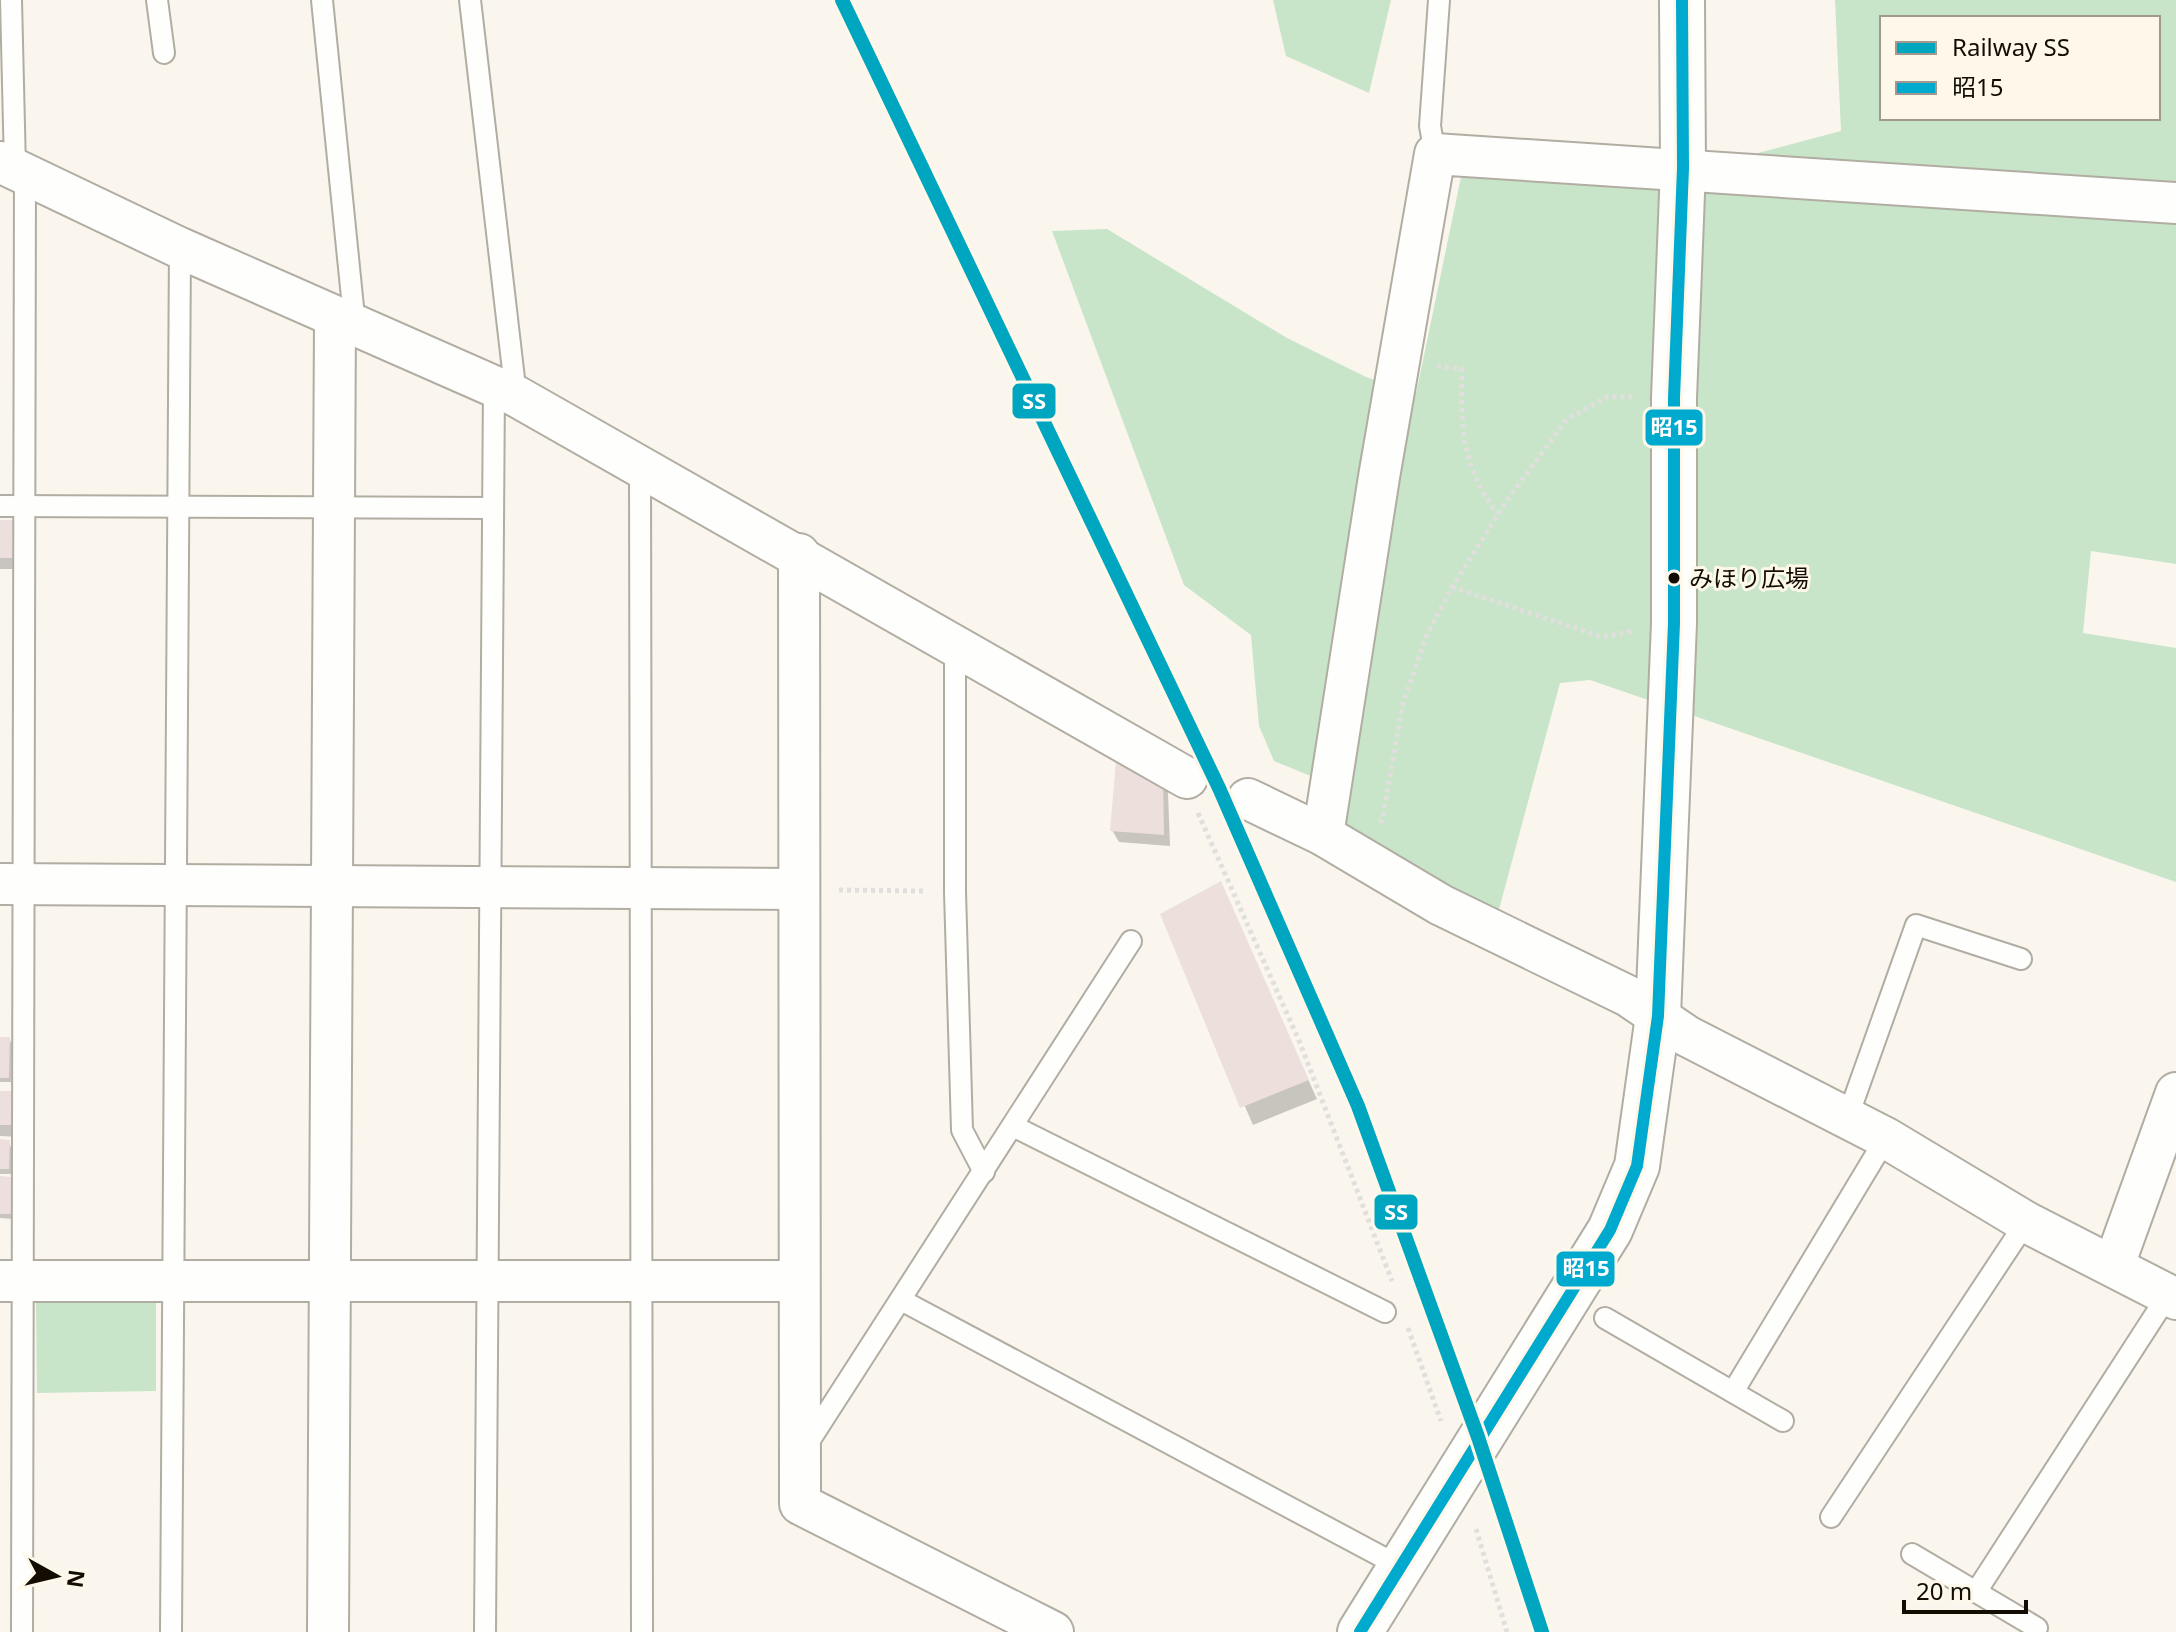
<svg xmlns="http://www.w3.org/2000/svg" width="2176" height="1632" viewBox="0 0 2176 1632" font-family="'Noto Sans','Noto Sans JP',sans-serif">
  <rect width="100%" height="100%" fill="#faf6ee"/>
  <g fill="#c8e4c9" fill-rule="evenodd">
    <path d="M1273 0H1391L1369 93 1286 56Z"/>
    <path d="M1835 0H2176V564L2091 551 2083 633 2176 648V882L1590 680 1560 683 1498 913 1339 828 1345 790 1274 761 1259 726 1251 635 1184 585 1052 231 1107 229 1287 338 1366 377 1416 394 1461 177 1731 194 1747 156 1841 131ZM1882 18H2158V118H1882Z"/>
    <path d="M156 1300V1391L37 1393 36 1303Z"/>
  </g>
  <g fill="#0003">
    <path d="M0 522 23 569H0Z"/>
    <path d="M1161 780 1168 793 1170 846 1119 842 1112 830Z"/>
    <path d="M1220 884 1317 1099 1253 1125 1162 915Z"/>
    <path d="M0 1039H9L12 1044 11 1082H0Z"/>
    <path d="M0 1093 21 1137 0 1136Z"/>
    <path d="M0 1141 8 1142 11 1147V1174H0Z"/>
    <path d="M0 1178 11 1179 14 1184 13 1219 0 1218Z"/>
  </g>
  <g fill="#eddfdb">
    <rect x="0" y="520" width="17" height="38"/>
    <path d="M1116 761 1163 779 1164 835 1110 831Z"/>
    <path d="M1221 881 1309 1080 1240 1108 1160 914Z"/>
    <path d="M0 1037H10L9 1078H0Z"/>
    <rect x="0" y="1091" width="15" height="34"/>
    <path d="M0 1139 10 1140 9 1169H0Z"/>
    <path d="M0 1176 12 1177 11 1214H0Z"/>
  </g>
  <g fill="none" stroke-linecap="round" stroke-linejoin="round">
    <g stroke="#b1ada3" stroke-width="24">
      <g id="lane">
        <path d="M11 0 15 168"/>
        <path d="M157 0 164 53"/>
        <path d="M322 0 355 327"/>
        <path d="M470 0 516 396"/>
        <path d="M1435 154 1430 126 1439 0"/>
        <path d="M640 466 642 1632"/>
        <path d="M0 506 492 508"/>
        <path d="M955 644V892L962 1130 984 1172"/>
        <path d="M1847 1119 1916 925 2021 959"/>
        <path d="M1015 1127 1385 1312"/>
        <path d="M901 1300 1401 1567"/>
        <path d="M1605 1318 1783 1421"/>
        <path d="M1733 1392 1886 1138"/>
        <path d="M806 1446 1131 941"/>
        <path d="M1831 1517 2026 1222"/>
        <path d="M1912 1554 2037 1628"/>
        <path d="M1976 1592 2168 1295"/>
        <path d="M22 1632 25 174"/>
        <path d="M171 1632 180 248"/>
        <path d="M485 1632 494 386"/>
      </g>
    </g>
    <g stroke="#b1ada3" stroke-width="44">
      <g id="street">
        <path d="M0 162 180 248 516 396 1187 778"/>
        <path d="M799 554 800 1504 1053 1632"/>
        <path d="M1248 799 1323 835 1441 905 1628 996 1687 1036 1886 1138 2026 1222 2176 1299"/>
        <path d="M1323 835 1379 477 1435 154 2176 203"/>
        <path d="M0 884 798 889"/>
        <path d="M2114 1265 2176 1093"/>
        <path d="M0 1281H798"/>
        <path d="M328 1632 335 319"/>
      </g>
    </g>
    <g stroke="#b1ada3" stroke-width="48">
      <path id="secondary" d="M1360 1632 1610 1230 1637 1166 1658 1016 1674 623V398L1683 168 1682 0"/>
    </g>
    <g stroke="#e0dfdd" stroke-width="5" stroke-dasharray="4 4" stroke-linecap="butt">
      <path d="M1437 366 1462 369C1461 429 1461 463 1497 514"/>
      <path d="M1452 587 1602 637 1634 631"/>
      <path d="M1198 813 1300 1043 1392 1281"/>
      <path d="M1379 821H1382L1403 703 1426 637 1452 587 1508 499 1567 419 1607 397H1635"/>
      <path d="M839 890 925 891"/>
      <path d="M1408 1328 1441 1421"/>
      <path d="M1476 1529 1507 1632"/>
    </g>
    <use href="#lane" stroke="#fefefc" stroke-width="20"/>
    <use href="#street" stroke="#fefefc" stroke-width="40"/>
    <use href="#secondary" stroke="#fefefc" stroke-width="44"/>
    <g stroke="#fef8ea" stroke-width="18">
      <path id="bus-1" d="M1360 1632 1610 1230 1637 1166 1658 1016 1674 623V398L1683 168 1682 0"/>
    </g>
    <use href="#bus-1" stroke="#00a9ce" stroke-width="12"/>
    <g stroke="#fef8ea" stroke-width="20">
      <path id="rail-1" d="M842 0 1219 788 1358 1106 1478 1437 1542 1632"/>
    </g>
    <use href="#rail-1" stroke="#00a6bf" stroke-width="14"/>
  </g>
  <circle fill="#120c03" stroke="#fef8ea" stroke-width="3" cx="1674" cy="578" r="7"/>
  <g text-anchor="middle" stroke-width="6" stroke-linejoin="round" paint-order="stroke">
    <g font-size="24" fill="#120c03" stroke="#fef8ea" text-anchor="start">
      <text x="1689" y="587">みほり広場</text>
    </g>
  </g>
  <g stroke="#fef8ea" stroke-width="3">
    <rect x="1011" y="382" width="46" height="38" rx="8" fill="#00a6bf"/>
    <rect x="1644" y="408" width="60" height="39" rx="8" fill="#00a9ce"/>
    <rect x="1373" y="1193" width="46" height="38" rx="8" fill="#00a6bf"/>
    <rect x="1555" y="1250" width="61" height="38" rx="8" fill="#00a9ce"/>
  </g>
  <g font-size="22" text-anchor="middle" font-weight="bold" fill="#fff">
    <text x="1034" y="409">SS</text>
    <text x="1674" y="435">昭15</text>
    <text x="1396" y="1220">SS</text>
    <text x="1586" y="1276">昭15</text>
  </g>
  <rect x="1880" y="16" width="280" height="104" fill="#fef8ea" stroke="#a09a8e" stroke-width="2"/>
  <rect x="1896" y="42" width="40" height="12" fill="#00a6bf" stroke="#a09a8e" stroke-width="2"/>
  <text x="1952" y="56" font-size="24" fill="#120c03">Railway SS</text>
  <rect x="1896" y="82" width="40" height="12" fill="#00a9ce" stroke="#a09a8e" stroke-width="2"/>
  <text x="1952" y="96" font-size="24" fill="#120c03">昭15</text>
  <g transform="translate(56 1576) rotate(98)" stroke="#fef8ea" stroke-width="6" paint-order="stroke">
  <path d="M0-6L14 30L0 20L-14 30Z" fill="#120c03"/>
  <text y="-12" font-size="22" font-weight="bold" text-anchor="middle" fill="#120c03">N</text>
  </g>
  <path d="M1904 1600v12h122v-12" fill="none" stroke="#120c03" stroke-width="4"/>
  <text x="1916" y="1600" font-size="24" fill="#120c03" stroke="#fef8ea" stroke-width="6" paint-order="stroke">20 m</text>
</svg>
